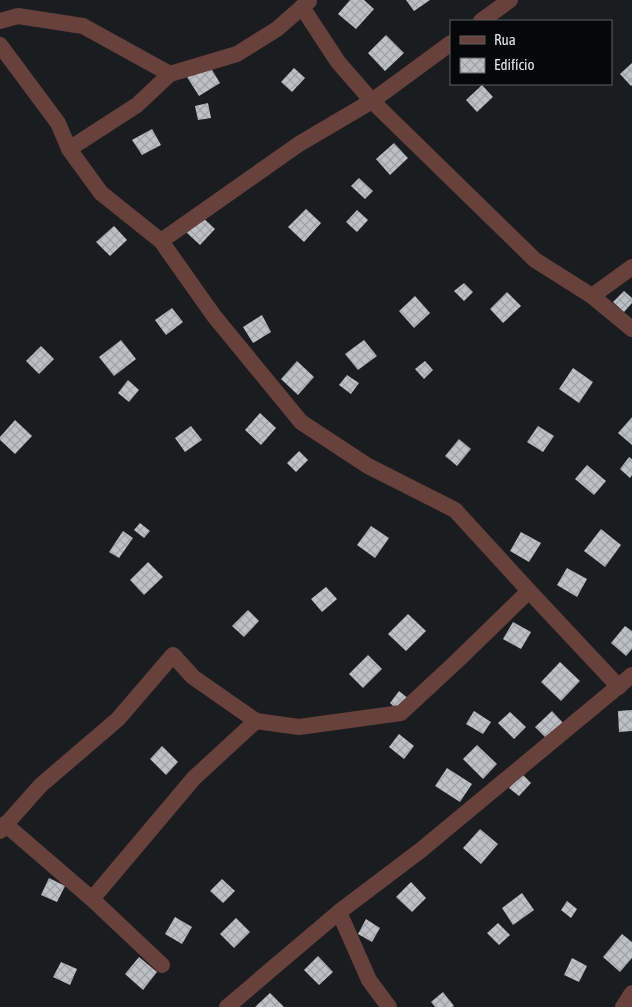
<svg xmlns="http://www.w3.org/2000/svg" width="632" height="1007" viewBox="0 0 632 1007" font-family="'Asap Condensed',sans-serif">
  <defs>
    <pattern id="building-cross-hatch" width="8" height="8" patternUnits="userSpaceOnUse" patternTransform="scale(1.25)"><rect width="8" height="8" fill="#bfc0c6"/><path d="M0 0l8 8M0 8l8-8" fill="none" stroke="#a0a1a6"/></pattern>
  </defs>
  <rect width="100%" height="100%" fill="#1b1c20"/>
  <g fill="url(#building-cross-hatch)">
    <path d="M350 0H364L374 9 356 29 338 14Z"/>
    <path d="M406 0H430L414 11Z"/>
    <path d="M386 35 404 53 385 71 368 53Z"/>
    <path d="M632 63V85L631 86 620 74Z"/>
    <path d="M209 65 220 83 199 96 187 77Z"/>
    <path d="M294 68 305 78 292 92 281 82Z"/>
    <path d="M482 85 493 97 477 112 466 100Z"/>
    <path d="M208 103 211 118 198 120 195 106Z"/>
    <path d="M152 129 161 145 142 155 132 140Z"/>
    <path d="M394 143 408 158 390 175 376 159Z"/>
    <path d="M359 178 373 191 365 199 351 186Z"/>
    <path d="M306 209 321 223 304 242 288 227Z"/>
    <path d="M357 210 368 220 357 232 346 222Z"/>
    <path d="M201 216 215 229 200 245 186 232Z"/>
    <path d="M114 226 127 240 110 256 96 242Z"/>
    <path d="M464 283 473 292 464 301 454 291Z"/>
    <path d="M624 291 632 298V303L624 312 613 302Z"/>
    <path d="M507 292 521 306 503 323 490 309Z"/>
    <path d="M415 296 430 313 414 328 399 311Z"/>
    <path d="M172 308 183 322 166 335 155 320Z"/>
    <path d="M262 315 271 332 253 343 243 327Z"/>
    <path d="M121 340 136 359 114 376 99 357Z"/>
    <path d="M364 340 377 356 358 370 345 354Z"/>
    <path d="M41 346 54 359 39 374 26 361Z"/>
    <path d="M297 361 314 377 298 395 281 379Z"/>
    <path d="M425 361 433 370 424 379 415 369Z"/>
    <path d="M573 368 593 382 579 403 559 389Z"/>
    <path d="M347 375 359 383 351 394 339 385Z"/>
    <path d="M128 380 139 390 129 402 118 393Z"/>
    <path d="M260 413 276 428 261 445 245 430Z"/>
    <path d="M632 417V445L618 433Z"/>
    <path d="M15 420 32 436 15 454 0 440V437Z"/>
    <path d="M191 426 202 440 185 452 175 438Z"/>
    <path d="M538 426 554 436 543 452 527 442Z"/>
    <path d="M459 439 471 449 457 466 445 456Z"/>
    <path d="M299 451 308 460 296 472 287 463Z"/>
    <path d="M629 457 632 459V475L630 478 620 469Z"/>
    <path d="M587 465 606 481 594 495 575 479Z"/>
    <path d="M140 523 150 531 144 538 134 530Z"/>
    <path d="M371 526 389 538 375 558 357 545Z"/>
    <path d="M601 529 621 545 605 567 584 551Z"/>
    <path d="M123 531 133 538 119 558 109 552Z"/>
    <path d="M521 532 541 543 529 562 510 551Z"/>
    <path d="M148 562 163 577 144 595 130 580Z"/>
    <path d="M567 568 587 579 577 597 557 585Z"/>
    <path d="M326 587 337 599 322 612 311 599Z"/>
    <path d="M248 610 259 621 244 637 232 626Z"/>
    <path d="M408 614 426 631 406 651 388 634Z"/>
    <path d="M513 622 531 632 521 649 503 639Z"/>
    <path d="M625 626 632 631V649L626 656 611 643Z"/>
    <path d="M368 655 382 669 363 688 349 674Z"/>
    <path d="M560 662 580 681 561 701 541 682Z"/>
    <path d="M399 691 409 699 399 711 390 703Z"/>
    <path d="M632 710V731L619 732 618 711Z"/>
    <path d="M474 711 491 722 483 734 466 724Z"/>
    <path d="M552 711 565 725 549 741 535 727Z"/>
    <path d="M510 712 526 727 514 739 498 723Z"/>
    <path d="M399 734 414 746 404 759 389 747Z"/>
    <path d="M477 745 497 764 483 779 463 759Z"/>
    <path d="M162 746 178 762 166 775 150 759Z"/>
    <path d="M447 768 472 784 460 802 435 786Z"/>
    <path d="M522 774 531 783 519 796 509 788Z"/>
    <path d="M480 829 498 844 481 864 463 848Z"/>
    <path d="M49 878 65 886 57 902 41 895Z"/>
    <path d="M222 879 235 891 223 903 210 891Z"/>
    <path d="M411 882 426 898 412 912 396 897Z"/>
    <path d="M522 893 534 910 513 925 502 908Z"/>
    <path d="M567 901 577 909 571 918 561 910Z"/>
    <path d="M175 917 192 927 182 944 165 934Z"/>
    <path d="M236 918 250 932 234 948 220 934Z"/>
    <path d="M366 919 380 928 372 942 358 934Z"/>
    <path d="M498 923 510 935 499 945 487 933Z"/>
    <path d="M622 934 632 942V958L620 972 603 957Z"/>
    <path d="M318 956 333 972 319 985 304 970Z"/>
    <path d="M139 957 157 972 143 990 125 974Z"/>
    <path d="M572 958 587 966 579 982 564 975Z"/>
    <path d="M61 962 77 969 70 985 53 977Z"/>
    <path d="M443 992 454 1006 452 1007H435L431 1002Z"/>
    <path d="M270 993 284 1007H255Z"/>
  </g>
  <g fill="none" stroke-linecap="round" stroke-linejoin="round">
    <g stroke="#67413b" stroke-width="16">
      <path d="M302 7 338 62 372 101 535 260 592 296 632 329"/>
      <path d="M0 21 18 16 83 26 170 74"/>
      <path d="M481 21 510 0"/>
      <path d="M0 45 58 123 69 149 101 193 161 241 214 316 301 422 368 466 455 510 529 591 619 687"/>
      <path d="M69 149 137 105 170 74 237 54 277 29 309 1"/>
      <path d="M161 241 299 144 372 101 451 43"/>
      <path d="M592 296 632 267"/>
      <path d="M5 824 92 899 162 965"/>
      <path d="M0 831 41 785 118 719 173 655 193 677 256 721 299 727 401 713 457 661 529 591"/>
      <path d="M92 899 194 778 256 721"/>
      <path d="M339 912 369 980 389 1007"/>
      <path d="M227 1007 339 912 421 850 632 675"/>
      <path d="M623 1007 632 993"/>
    </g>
  </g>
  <rect x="450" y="20" width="162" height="65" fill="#060708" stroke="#5f6062"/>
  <rect x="460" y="36" width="25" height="8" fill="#67413b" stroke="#5f6062"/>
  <text x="494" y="45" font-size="15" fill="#e5e6e9">Rua</text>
  <rect x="460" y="58" width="25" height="15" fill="url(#building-cross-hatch)" stroke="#5f6062"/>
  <text x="494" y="70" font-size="15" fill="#e5e6e9">Edifício</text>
</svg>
